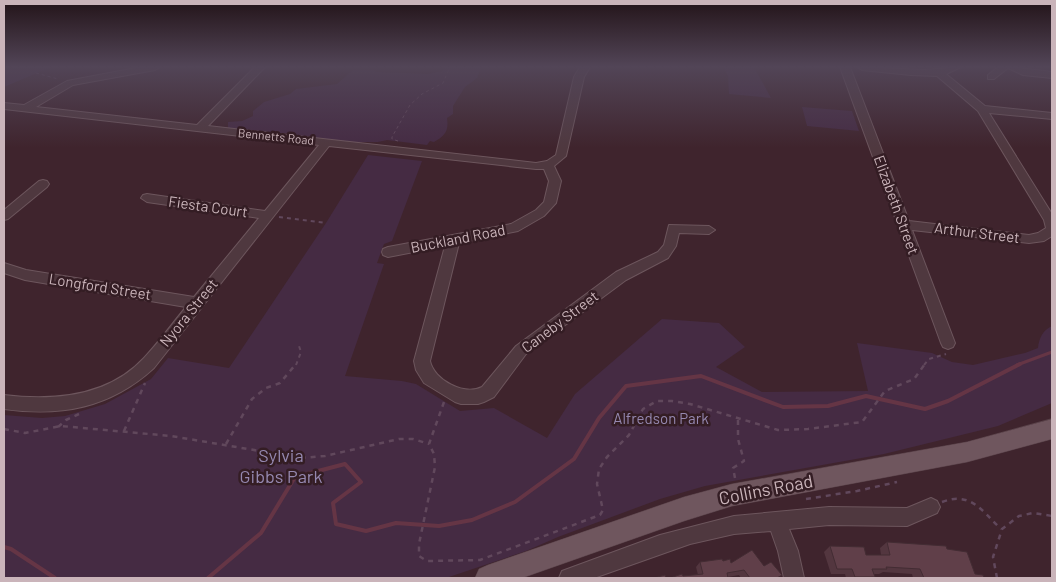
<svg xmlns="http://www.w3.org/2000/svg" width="1056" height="582" viewBox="0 0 1056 582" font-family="Barlow,sans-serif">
  <rect width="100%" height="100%" fill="#3f242d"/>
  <g fill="#452b43">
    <path d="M13 67H51L4 87V70Z"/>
    <path d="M445 67H481L477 78 465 87 453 106V114L447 118C449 131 445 136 434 142L430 141 427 145 387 140 378 142H350L297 136 289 133H278L228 128V122L242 121 253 116V111L264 102 290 94 296 89 337 84 353 70H374L376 72 428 74 442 71Z"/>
    <path d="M724 67H754L771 98 729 94 728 76Z"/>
    <path d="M802 107 852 111 859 131 807 126Z"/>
    <path d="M368 155 422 161 392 241 384 244 377 263 384 264 345 376 402 381 416 384 460 411 494 408 547 438 575 394 662 319 719 323 745 347 716 367 762 392 868 391 857 343 932 353 952 362 973 365 1025 353 1038 348C1039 338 1043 330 1052 326V403L998 426 884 454 705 486 660 499 558 537 526 551 446 578H4V415L42 418 65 416 105 404 151 379 168 358 229 368 326 223Z"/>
  </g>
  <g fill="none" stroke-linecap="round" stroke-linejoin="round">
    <path stroke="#653545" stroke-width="3" d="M1017 365 1052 352"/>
    <g stroke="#653545" stroke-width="4">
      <path d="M4 547 11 549 55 578"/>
      <path d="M208 578 261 533 295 477 345 464 361 482 333 503 336 524 366 531 396 523 439 526 472 520 515 502 574 459 599 418 626 386 701 376 783 407 828 406 866 396 925 409 948 401 1020 364"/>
    </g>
    <g stroke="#6d565d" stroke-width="2">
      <g id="minor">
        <path d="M141 67H160L155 70 73 85 36 107 197 125 255 67H265L208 126 536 163 547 161 556 155 574 77 580 67H590L584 77 566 156 554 166 561 181 556 203 544 216 518 231 459 243 430 361C434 380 464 396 482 387L516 346 616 272 658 252 664 245 669 225 709 226 715 230 709 234 679 233 676 246 668 258 626 280 526 354 494 397 484 402 478 404H461L455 402 424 383 416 370 414 361 445 246 388 257 383 255 382 252 383 249 388 247 511 224 536 210 544 202 549 181 544 169H536L329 146 154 368C110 408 62 417 4 409V395C54 401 108 397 144 358 159 342 172 324 186 307L25 280 4 273V263L26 270 194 297 259 218 147 202 141 198 143 195 147 194 265 211 319 145 4 109V103L24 105 67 81Z"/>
        <path d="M840 67H850L909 221 1029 235 1038 233 1046 228 1044 220 978 111 937 76 911 75 862 70 857 67 925 70 961 67 946 74 985 106 1052 113V119L989 113 1052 214V236L1044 241 1029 243 912 230 955 343 953 347 948 349 943 347 941 343Z"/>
        <path d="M998 67C1017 67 1034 70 1052 72V78L1023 75 1008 68 994 79H988V75Z"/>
        <path d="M43 180 47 181 49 184 47 187 8 219 4 220V210L39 181Z"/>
        <path d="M931 498 937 501 940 507 937 513 907 526 829 525 789 529 798 551 804 578H784L778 551 771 531 734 534 690 544 594 578H559L562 571 660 535 734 516 829 507 907 508Z"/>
      </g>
    </g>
    <g stroke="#584148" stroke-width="1">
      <path id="major" d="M1052 419V439L967 462 732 506 684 521 522 578H475L479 569 488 565 684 497 732 484 967 442Z"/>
    </g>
    <g stroke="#61485c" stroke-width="1" stroke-dasharray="3 3" stroke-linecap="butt">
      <path d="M36 73 58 79"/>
      <path d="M398 141 392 139V137L410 105 422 94 443 83 450 67"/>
    </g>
    <g stroke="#61485c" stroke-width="2" stroke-dasharray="4 4" stroke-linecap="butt">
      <path d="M279 217 326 223"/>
      <path d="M296 365 301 352 298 343"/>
      <path d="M924 365 929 359 946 354"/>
    </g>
    <g stroke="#61485c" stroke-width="2.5" stroke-dasharray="5 5" stroke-linecap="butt">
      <path d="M444 402 429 444 434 454 435 467 419 544V556L427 561 480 560 600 515 603 510 597 484 599 469 607 457 629 435 643 409 657 401H672L690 404 778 430 808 429 862 422 885 391 914 379 925 364"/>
      <path d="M58 427 66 420 79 414"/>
      <path d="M4 429 25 433 61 426 171 436 301 458 325 456 399 439H413L429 444"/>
      <path d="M124 431 145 383"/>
      <path d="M226 444 252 399 266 388 280 383 296 364"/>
      <path d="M735 478 733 468 744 461 738 439V420"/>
      <path d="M806 499 857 491 897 482"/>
      <path d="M942 502C971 491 982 511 1001 529"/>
      <path d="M997 578 993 557 1002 529 1019 516 1033 513 1052 516"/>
    </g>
    <use href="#minor" fill="#4f383f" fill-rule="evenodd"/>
    <use href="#major" fill="#6f565e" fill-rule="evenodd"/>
  </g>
  <g fill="#53363f">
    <path d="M887 542 947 549 975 574 984 578H913L912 574 883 572 879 574H874L875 577 873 578H846L845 574H831L824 552 830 546 866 555H881L880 548Z"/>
    <path d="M723 561 731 563 764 566 782 575 778 578H741L739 575 728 577 670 578 698 575 696 567 700 562Z"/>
  </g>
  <g fill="#603f49" stroke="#432c33">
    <path d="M887 542 946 546 947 549 967 552 975 574 983 575 984 578H924L920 569 886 567 887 569H872L875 577H855L852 569H837L830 546 864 547 866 555H890Z"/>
    <path d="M752 550 764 566 771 562 782 575 777 578H750L744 570 727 573 728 578H670L682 574 683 576 703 574 700 562 722 559 723 561 730 559 731 563Z"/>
    <path d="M665 575 666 578H654Z"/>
  </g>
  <linearGradient id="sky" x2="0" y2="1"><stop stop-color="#231419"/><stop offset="0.45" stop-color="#524557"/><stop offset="1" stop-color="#524557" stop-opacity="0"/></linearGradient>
  <rect width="1056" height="148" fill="url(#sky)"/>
  <g text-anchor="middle" stroke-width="5" stroke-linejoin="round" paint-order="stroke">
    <g font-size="12" fill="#cab4ba" stroke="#341d24">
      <text transform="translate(276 137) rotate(6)" y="4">Bennetts Road</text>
    </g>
    <g font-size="15" fill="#cab4ba" stroke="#341d24">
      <text transform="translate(896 205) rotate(70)" y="5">Elizabeth Street</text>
      <text transform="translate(208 207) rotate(8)" y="5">Fiesta Court</text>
      <text transform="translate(977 233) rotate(7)" y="5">Arthur Street</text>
      <text transform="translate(458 239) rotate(-11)" y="5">Buckland Road</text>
      <text transform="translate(100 287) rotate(9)" y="5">Longford Street</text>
      <text transform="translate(189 313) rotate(-51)" y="5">Nyora Street</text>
      <text transform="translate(560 322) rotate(-37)" y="5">Caneby Street</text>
    </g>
    <g font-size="15" fill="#9588b0" stroke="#341d24">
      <text x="661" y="424">Alfredson Park</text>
    </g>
    <g font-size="18" fill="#9588b0" stroke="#341d24">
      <text x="281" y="462">Sylvia<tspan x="281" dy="21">Gibbs Park</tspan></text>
    </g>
    <g font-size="18" fill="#cab4ba" stroke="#341d24">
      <text transform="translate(766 490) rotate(-11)" y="6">Collins Road</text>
    </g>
  </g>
  <rect width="1056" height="582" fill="none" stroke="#cab4ba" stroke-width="10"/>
</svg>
